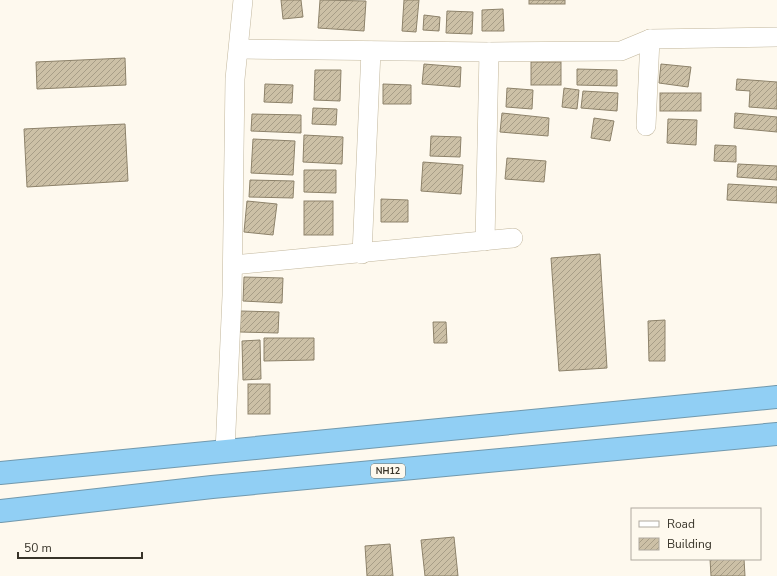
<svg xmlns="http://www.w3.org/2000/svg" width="777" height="576" viewBox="0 0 777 576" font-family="'Nunito Sans',sans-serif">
  <defs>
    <pattern id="building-hatch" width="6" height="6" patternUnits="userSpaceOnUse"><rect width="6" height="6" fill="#ccc0a6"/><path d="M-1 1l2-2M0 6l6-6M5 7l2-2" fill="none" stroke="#a79d87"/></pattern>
  </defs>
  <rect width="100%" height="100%" fill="#fef9ee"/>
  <g fill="url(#building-hatch)" stroke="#8d826a">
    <path d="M281 0H301L303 17 283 19Z"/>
    <path d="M320 0 366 1 364 31 318 28Z"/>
    <path d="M404 0H419L416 32 402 31Z"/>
    <rect x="529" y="0" width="36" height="4"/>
    <path d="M503 9 504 31H482V10Z"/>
    <path d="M447 11 473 12 472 34 446 33Z"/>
    <path d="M424 15 440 17 439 31 423 30Z"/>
    <path d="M125 58 126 85 37 89 36 62Z"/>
    <rect x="531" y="62" width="30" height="23"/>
    <path d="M424 64 461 67 460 87 422 84Z"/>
    <path d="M661 64 691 67 688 87 659 83Z"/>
    <path d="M577 69 617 70V86L577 85Z"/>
    <path d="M315 70H341L340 101 314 100Z"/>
    <path d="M737 79 777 82V109L749 107 750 91 736 90Z"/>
    <path d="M265 84 293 85 292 103 264 102Z"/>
    <path d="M383 84 411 85V104H383Z"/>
    <path d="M507 88 533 90 532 109 506 107Z"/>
    <path d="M564 88 579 90 577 109 562 107Z"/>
    <path d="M583 91 618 93 617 111 581 108Z"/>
    <rect x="660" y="93" width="41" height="18"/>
    <path d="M313 108 337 109 336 125 312 124Z"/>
    <path d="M502 113 549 118 548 136 500 132Z"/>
    <path d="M735 113 777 117V132L734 128Z"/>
    <path d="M252 114 301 115V133L251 131Z"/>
    <path d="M594 118 614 121 610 141 591 138Z"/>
    <path d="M668 119 697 120 696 145 667 143Z"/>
    <path d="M125 124 128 181 27 187 24 129Z"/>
    <path d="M304 135 343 137 342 164 303 162Z"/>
    <path d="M431 136 461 137 460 157 430 156Z"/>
    <path d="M253 139 295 141 293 175 251 173Z"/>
    <path d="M715 145 736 146V162L714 161Z"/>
    <path d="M507 158 546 161 544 182 505 179Z"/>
    <path d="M423 162 463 165 461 194 421 191Z"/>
    <path d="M738 164 777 166V180L737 177Z"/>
    <path d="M304 170H336V193L304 192Z"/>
    <path d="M250 180 294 181 293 198 249 197Z"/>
    <path d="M728 184 777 187V203L727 200Z"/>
    <path d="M381 199 408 200V222H381Z"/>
    <path d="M247 201 277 204 273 235 244 232Z"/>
    <rect x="304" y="201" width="29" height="34"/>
    <path d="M600 254 607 368 559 371 551 258Z"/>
    <path d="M244 277 283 278 282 303 243 301Z"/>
    <path d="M241 311 279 312 278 333 240 332Z"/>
    <path d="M665 320V361H649L648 321Z"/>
    <path d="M433 322H446L447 343H434Z"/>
    <path d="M264 338H314V360L264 361Z"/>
    <path d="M260 340 261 379 243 380 242 341Z"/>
    <rect x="248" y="384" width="22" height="30"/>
    <path d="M454 537 458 576H425L421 540Z"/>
    <path d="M390 544 393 576H367L365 546Z"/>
    <path d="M710 559H744L745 576H711Z"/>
  </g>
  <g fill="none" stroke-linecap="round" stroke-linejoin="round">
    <g stroke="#c2b79d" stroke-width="20">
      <g id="minor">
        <path d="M239 49 489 52 621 51 650 39 777 37"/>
        <path d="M646 126 650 39"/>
        <path d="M485 241 489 52"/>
        <path d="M362 254 371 51"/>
        <path d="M233 265 513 238"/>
        <path d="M225 452 232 296 235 79 243 0"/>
      </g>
    </g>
    <g stroke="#7299ad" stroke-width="24">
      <g id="highway">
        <path d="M0 473 777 397"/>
        <path d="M0 511 212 487 777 434"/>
      </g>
    </g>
    <use href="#minor" stroke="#fff" stroke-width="19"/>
    <use href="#highway" stroke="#91cff4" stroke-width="22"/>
  </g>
  <g text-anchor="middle" stroke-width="3" stroke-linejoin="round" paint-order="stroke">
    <rect fill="#fef9ee" stroke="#736f64" stroke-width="1" x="371" y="464" width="34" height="14" rx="3"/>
    <g font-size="9" font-weight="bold" fill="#383429">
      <text x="388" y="474">NH12</text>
    </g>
  </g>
  <rect x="631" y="508" width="130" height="52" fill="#fef9ee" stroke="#afaa9f"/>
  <rect x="639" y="521" width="20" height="6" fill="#ffffff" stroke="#afaa9f"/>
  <text x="667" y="528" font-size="12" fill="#383429">Road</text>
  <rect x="639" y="538" width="20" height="12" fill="url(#building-hatch)" stroke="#afaa9f"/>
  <text x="667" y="548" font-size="12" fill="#383429">Building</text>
  <path d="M18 552v6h124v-6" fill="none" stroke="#383429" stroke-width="2"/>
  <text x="24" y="552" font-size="12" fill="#383429" stroke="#fef9ee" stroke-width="3" paint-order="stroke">50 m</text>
</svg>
